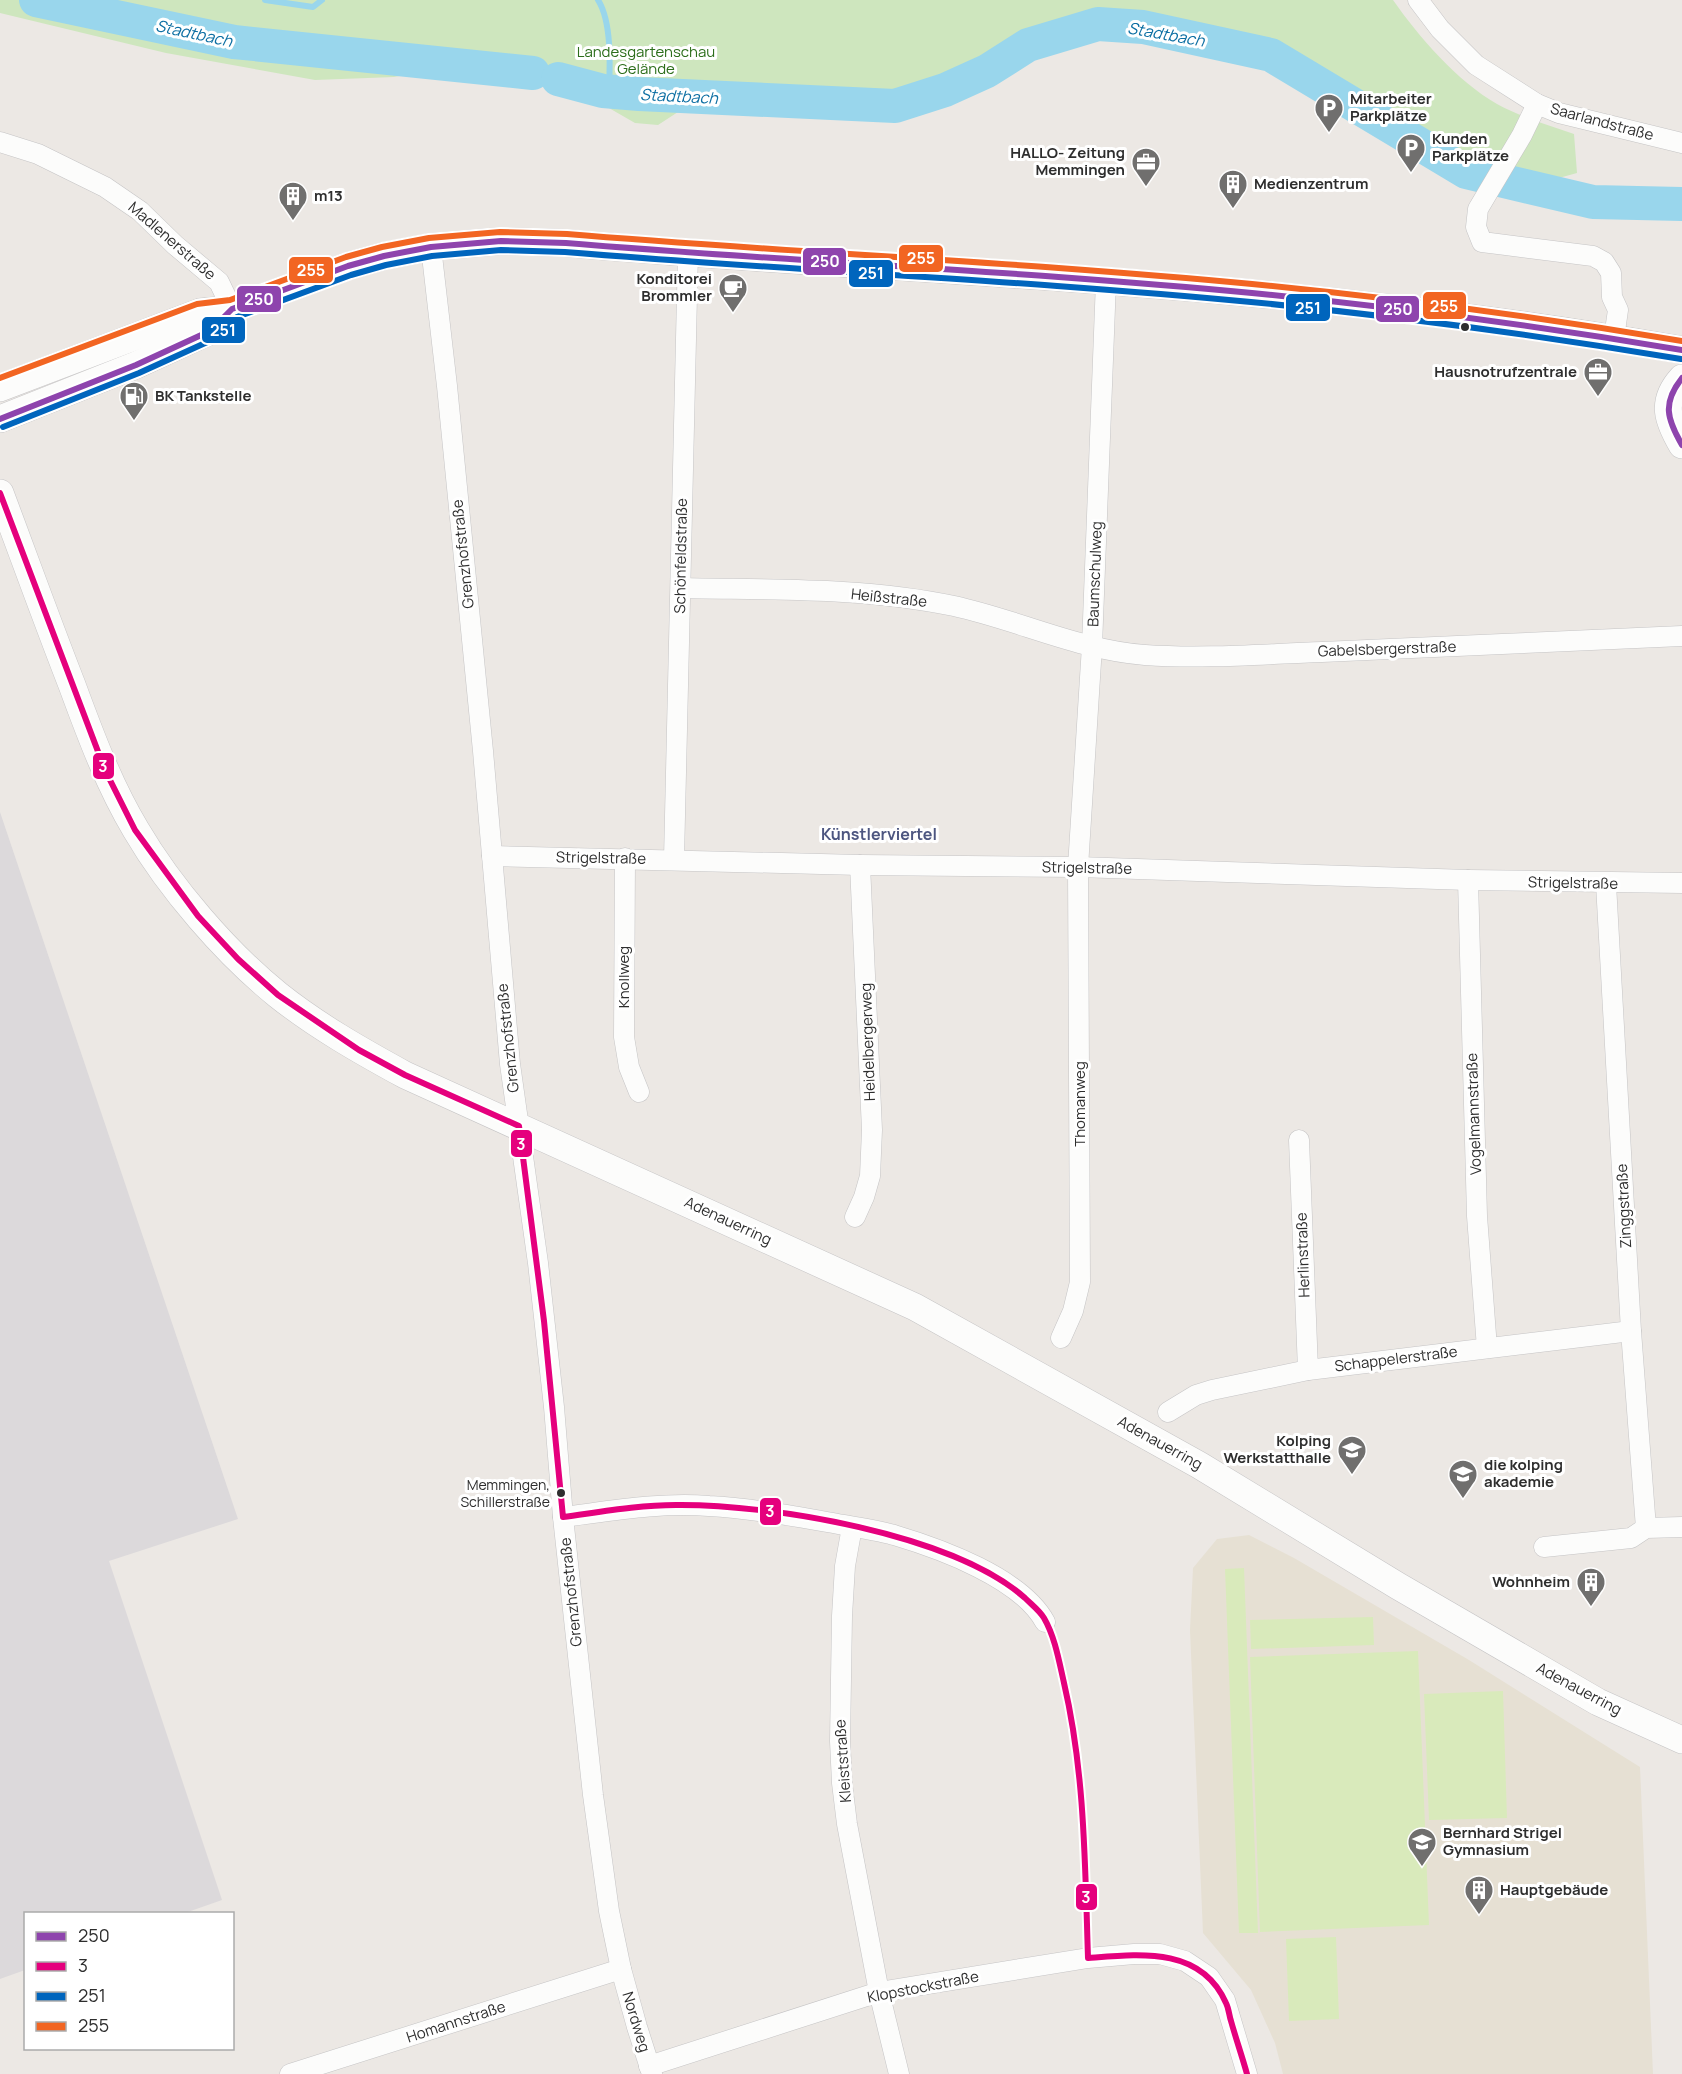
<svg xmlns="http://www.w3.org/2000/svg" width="1682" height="2074" viewBox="0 0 1682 2074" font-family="Manrope,sans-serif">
  <rect width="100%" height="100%" fill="#ece8e4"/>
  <path fill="#dcd9db" d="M0 812 238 1519 109 1561 222 1900 185 1913 26 1914 25 1970 0 1979Z"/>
  <path fill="#e6e0d3" d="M1249 1535 1294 1558 1469 1660 1640 1767 1653 2074H1283L1275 2043 1251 1990 1203 1933 1190 1630 1193 1568 1217 1539Z"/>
  <path fill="#cee6be" d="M0 0H1393C1418 36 1458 82 1497 104 1521 117 1548 125 1574 134L1577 173 1537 184 1477 163 1443 148 1295 56 1273 47 1200 32 1159 21 1091 20 1073 25 1041 46 956 99 907 116 858 118 698 99 658 125 635 123 602 104 521 77 473 72 425 71 394 77 315 80 166 53 0 13Z"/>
  <g fill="#d9eabb">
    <path d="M1244 1568 1258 1933H1239L1225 1569Z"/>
    <path d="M1373 1617 1374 1645 1251 1649 1250 1620Z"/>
    <path d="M1418 1651 1429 1925 1260 1932 1250 1657Z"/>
    <path d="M1503 1691 1507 1818 1429 1820 1424 1694Z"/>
    <path d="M1336 1937 1339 2019 1289 2021 1286 1939Z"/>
  </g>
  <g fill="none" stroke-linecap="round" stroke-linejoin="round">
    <g stroke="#99d6ec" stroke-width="6">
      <path d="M265 0 313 7 322 0"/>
      <path d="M598 0C612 22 610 66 609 91"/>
    </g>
    <g stroke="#99d6ec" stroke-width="34">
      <path d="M36 0 234 42 533 73"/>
      <path d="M558 79 603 91 639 94 895 106 945 90 987 71 1028 45 1098 24 1143 27 1271 55 1466 172 1593 202 1682 204"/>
    </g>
    <g stroke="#c5c4c5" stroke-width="21">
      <g id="street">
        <path d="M1418 0 1440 29 1476 65 1537 104 1559 113 1682 143"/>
        <path d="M1537 104 1522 135 1478 209 1476 227 1482 242 1593 256 1604 262 1611 273 1612 297 1618 310 1614 338"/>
        <path d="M0 142 38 154 105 187 140 211 175 245 219 282 232 309"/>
        <path d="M431 247 447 386 483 751 510 1064 538 1263 554 1407 563 1517 593 1795 609 1911 621 1969 637 2027 652 2074"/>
        <path d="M681 588C771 590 864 587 954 606 1018 620 1079 650 1145 655 1204 659 1263 654 1322 652 1442 647 1562 641 1682 636"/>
        <path d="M492 856 860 865 1078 867 1468 880 1682 883"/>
        <path d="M625 858 624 1037 629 1067 639 1092"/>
        <path d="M674 859 688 252"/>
        <path d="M1468 880 1477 1216 1487 1348"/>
        <path d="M1606 884 1631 1331 1646 1528"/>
        <path d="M1299 1140 1308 1370"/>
        <path d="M855 1217 864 1197 870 1176 872 1130 860 865"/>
        <path d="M1061 1338 1073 1311 1080 1282 1078 867 1092 646 1106 281"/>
        <path d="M1168 1412 1196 1395 1212 1390 1308 1370 1631 1331"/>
        <path d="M563 1517C611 1511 660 1502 709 1506 748 1508 788 1515 827 1522 849 1526 872 1529 894 1535 941 1549 1021 1578 1045 1622"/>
        <path d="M852 1527 845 1566 842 1616 840 1741 842 1783 847 1824 879 1992 899 2074"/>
        <path d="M1544 1547 1631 1538 1646 1528 1682 1527"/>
        <path d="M649 2066 879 1992 1088 1958 1134 1954H1160L1185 1961 1209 1977 1225 2000 1247 2074"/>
        <path d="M290 2074 621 1969"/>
      </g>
    </g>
    <g stroke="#c5c4c5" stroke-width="28">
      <g id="secondary">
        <path d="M1682 378C1660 402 1668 421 1682 445"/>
        <path d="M0 388 200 312 232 309 348 266 384 256 431 247 501 241 566 243C745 259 926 267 1106 281 1298 295 1491 317 1682 350"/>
        <path d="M0 419 136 365 210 331 232 309"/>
        <path d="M0 493C24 557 47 621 72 685 90 734 109 785 136 830 170 888 226 953 278 995 317 1026 361 1051 405 1075L915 1307 1199 1465 1398 1586 1598 1702 1682 1740"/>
      </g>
    </g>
    <use href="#street" stroke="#fcfcfb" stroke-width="20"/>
    <use href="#secondary" stroke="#fcfcfb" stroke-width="27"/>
    <g stroke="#fff" stroke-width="10">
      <g id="bus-1">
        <path d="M1682 378C1662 403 1667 419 1682 445"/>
        <path d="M0 419 136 365 210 331 232 309 348 266 384 256 431 247 501 241 566 243C794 262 1024 271 1252 293 1396 307 1539 326 1682 350"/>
      </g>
    </g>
    <g stroke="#fff" stroke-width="10">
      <path id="bus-2" d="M0 493 105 770 135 830 198 916 238 959 278 995 359 1050 405 1075 519 1126 544 1321 563 1517C600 1512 638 1505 676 1505 771 1504 953 1534 1025 1598 1032 1605 1039 1610 1044 1618 1055 1637 1059 1661 1064 1683 1085 1773 1085 1866 1088 1958 1139 1954 1201 1946 1226 2003 1229 2009 1229 2015 1231 2021 1236 2039 1242 2056 1247 2074"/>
    </g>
    <g stroke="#fff" stroke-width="10">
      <path id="bus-3" d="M3 427 139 373 214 339 237 317 351 275 386 265 432 256 501 250 565 252C794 271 1023 280 1251 302 1395 316 1538 335 1681 359"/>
    </g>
    <g stroke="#fff" stroke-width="10">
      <path id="bus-4" d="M0 378 197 304 230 300 346 257 382 247 429 238 500 232 567 234C795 253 1024 262 1252 284 1396 298 1539 317 1682 341"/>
    </g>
    <use href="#bus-1" stroke="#8e44ad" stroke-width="6"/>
    <use href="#bus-2" stroke="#e5007d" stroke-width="6"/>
    <use href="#bus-3" stroke="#0065bd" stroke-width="6"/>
    <use href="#bus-4" stroke="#f26522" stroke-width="6"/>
  </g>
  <defs>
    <g id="parking-pin" transform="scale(1.5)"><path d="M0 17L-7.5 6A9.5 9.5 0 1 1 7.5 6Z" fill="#706f6e" stroke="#fff"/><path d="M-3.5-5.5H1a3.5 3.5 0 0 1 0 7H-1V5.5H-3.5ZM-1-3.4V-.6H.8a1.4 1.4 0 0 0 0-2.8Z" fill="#fff"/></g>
    <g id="office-pin" transform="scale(1.5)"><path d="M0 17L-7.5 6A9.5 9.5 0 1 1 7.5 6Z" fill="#706f6e" stroke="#fff"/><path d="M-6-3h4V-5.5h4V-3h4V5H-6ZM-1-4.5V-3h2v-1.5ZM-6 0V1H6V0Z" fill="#fff"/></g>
    <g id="building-pin" transform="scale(1.5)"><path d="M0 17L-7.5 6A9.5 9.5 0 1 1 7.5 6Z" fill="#706f6e" stroke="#fff"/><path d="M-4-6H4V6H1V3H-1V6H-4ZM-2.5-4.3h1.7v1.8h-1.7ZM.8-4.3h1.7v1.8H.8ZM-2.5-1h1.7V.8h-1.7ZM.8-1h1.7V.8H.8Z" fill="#fff"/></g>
    <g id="cafe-pin" transform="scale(1.5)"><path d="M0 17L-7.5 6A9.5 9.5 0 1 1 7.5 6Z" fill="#706f6e" stroke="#fff"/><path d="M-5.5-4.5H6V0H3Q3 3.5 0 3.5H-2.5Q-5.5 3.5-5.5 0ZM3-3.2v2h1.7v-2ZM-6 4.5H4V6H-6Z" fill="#fff"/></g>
    <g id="fuel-pin" transform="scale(1.5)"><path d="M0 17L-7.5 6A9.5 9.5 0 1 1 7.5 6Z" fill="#706f6e" stroke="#fff"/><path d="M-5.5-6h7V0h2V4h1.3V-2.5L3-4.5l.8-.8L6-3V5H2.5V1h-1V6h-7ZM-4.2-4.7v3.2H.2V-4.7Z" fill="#fff"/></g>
    <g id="school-pin" transform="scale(1.5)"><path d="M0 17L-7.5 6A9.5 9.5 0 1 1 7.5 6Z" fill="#706f6e" stroke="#fff"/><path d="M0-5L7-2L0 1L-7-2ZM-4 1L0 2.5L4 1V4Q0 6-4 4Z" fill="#fff"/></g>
  </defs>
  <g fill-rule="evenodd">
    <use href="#parking-pin" x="1329" y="108"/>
    <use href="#parking-pin" x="1411" y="148"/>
    <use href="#office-pin" x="1146" y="162"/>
    <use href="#building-pin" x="1233" y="184"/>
    <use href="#building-pin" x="293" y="196"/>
    <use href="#cafe-pin" x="733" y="288"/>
    <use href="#office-pin" x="1598" y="372"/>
    <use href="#fuel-pin" x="134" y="396"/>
    <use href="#school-pin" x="1352" y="1450"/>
    <use href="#school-pin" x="1463" y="1474"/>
    <use href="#building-pin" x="1591" y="1582"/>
    <use href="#school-pin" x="1422" y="1842"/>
    <use href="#building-pin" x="1479" y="1890"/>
  </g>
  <g fill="#2e2e2e" stroke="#fff" stroke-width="2">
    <circle cx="1465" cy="327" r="5"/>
    <circle cx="561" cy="1493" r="5"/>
  </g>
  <g text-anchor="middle" stroke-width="6" stroke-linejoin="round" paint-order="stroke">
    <g font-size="14" fill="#2e2e2e" stroke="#fff" text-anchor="end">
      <text x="550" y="1490">Memmingen,<tspan x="550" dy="17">Schillerstraße</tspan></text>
    </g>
    <g font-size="15" fill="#2c6e1b" stroke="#fff">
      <text x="646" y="57">Landesgartenschau<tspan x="646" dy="17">Gelände</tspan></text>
    </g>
    <g font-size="15" font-weight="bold" fill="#2e2e2e" stroke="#fff" text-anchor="start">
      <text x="1350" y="104">Mitarbeiter<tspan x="1350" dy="17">Parkplätze</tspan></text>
      <text x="1432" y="144">Kunden<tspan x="1432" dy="17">Parkplätze</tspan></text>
      <text x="1125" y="158" text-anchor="end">HALLO- Zeitung<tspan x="1125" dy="17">Memmingen</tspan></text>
      <text x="1254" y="189">Medienzentrum</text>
      <text x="314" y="201">m13</text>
      <text x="712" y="284" text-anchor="end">Konditorei<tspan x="712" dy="17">Brommler</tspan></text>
      <text x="1577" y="377" text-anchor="end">Hausnotrufzentrale</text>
      <text x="155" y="401">BK Tankstelle</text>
      <text x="1331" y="1446" text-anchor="end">Kolping<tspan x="1331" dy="17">Werkstatthalle</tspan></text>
      <text x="1484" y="1470">die kolping<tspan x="1484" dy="17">akademie</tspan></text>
      <text x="1570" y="1587" text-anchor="end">Wohnheim</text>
      <text x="1443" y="1838">Bernhard Strigel<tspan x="1443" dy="17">Gymnasium</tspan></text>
      <text x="1500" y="1895">Hauptgebäude</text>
    </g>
    <g font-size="15" fill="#2e2e2e" stroke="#fff">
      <text transform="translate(1602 122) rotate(15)" y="5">Saarlandstraße</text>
      <text transform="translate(172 241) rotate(41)" y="5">Madlenerstraße</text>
      <text transform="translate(463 554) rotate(-96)" y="5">Grenzhofstraße</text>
      <text transform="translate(681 556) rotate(-89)" y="5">Schönfeldstraße</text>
      <text transform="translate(1095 574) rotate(-88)" y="5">Baumschulweg</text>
      <text transform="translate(889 598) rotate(6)" y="5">Heißstraße</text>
      <text transform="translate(1387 649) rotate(-2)" y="5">Gabelsbergerstraße</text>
      <text transform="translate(601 858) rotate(1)" y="5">Strigelstraße</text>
      <text transform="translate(1087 868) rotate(1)" y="5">Strigelstraße</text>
      <text transform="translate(1573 883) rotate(1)" y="5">Strigelstraße</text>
      <text transform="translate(624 977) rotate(-90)" y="5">Knollweg</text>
      <text transform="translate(508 1038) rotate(-96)" y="5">Grenzhofstraße</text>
      <text transform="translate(868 1042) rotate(-92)" y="5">Heidelbergerweg</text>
      <text transform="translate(1080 1104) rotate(-90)" y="5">Thomanweg</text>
      <text transform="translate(1474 1114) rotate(-92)" y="5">Vogelmannstraße</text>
      <text transform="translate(1624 1206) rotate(-93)" y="5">Zinggstraße</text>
      <text transform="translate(728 1221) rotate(25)" y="5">Adenauerring</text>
      <text transform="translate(1303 1255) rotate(-92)" y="5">Herlinstraße</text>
      <text transform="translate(1396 1359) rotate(-7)" y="5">Schappelerstraße</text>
      <text transform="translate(1160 1443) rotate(29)" y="5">Adenauerring</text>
      <text transform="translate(571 1592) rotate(-96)" y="5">Grenzhofstraße</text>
      <text transform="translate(1579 1689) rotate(28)" y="5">Adenauerring</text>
      <text transform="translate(843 1761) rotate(-94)" y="5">Kleiststraße</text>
      <text transform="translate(923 1987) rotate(-11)" y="5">Klopstockstraße</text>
      <text transform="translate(456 2022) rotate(-18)" y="5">Homannstraße</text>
      <text transform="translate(636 2022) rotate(73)" y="5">Nordweg</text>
    </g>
    <g font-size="16" font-style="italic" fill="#0d6fa3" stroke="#fff">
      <text transform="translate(194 33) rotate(12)" y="6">Stadtbach</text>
      <text transform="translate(1166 34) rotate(10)" y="6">Stadtbach</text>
      <text transform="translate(679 96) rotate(3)" y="6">Stadtbach</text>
    </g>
    <g font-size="16" font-weight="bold" fill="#4d5680" stroke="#fff">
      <text x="879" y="840">Künstlerviertel</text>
    </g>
  </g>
  <g stroke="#fff" stroke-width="2">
    <rect x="898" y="244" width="46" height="29" rx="6" fill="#f26522"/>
    <rect x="802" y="247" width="45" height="29" rx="6" fill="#8e44ad"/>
    <rect x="288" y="256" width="46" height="28" rx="6" fill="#f26522"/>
    <rect x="848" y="259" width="46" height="29" rx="6" fill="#0065bd"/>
    <rect x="236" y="285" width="46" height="28" rx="6" fill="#8e44ad"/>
    <rect x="1422" y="291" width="45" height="29" rx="6" fill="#f26522"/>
    <rect x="1285" y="293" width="46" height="29" rx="6" fill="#0065bd"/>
    <rect x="1375" y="295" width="45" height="28" rx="6" fill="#8e44ad"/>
    <rect x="201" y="316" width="45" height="28" rx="6" fill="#0065bd"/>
    <rect x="92" y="752" width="23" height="28" rx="6" fill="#e5007d"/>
    <rect x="510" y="1129" width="23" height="29" rx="6" fill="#e5007d"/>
    <rect x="759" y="1497" width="23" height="29" rx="6" fill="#e5007d"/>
    <rect x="1075" y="1883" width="23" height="28" rx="6" fill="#e5007d"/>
  </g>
  <g font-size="16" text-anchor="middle" font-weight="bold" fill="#fff">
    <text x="921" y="264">255</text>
    <text x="825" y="267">250</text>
    <text x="311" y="276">255</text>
    <text x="871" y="279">251</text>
    <text x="259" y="305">250</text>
    <text x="1444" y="312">255</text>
    <text x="1308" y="314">251</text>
    <text x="1398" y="315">250</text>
    <text x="223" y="336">251</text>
    <text x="103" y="772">3</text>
    <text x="521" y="1150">3</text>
    <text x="770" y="1517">3</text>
    <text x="1086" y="1903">3</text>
  </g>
  <rect x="24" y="1912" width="210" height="138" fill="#ffffff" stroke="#ababab" stroke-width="1.5"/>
  <rect x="36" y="1932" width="30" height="9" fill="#8e44ad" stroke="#ababab" stroke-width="1.5"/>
  <text x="78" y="1942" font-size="18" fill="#2e2e2e">250</text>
  <rect x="36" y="1962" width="30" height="9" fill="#e5007d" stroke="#ababab" stroke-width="1.5"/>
  <text x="78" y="1972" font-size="18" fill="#2e2e2e">3</text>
  <rect x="36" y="1992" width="30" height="9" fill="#0065bd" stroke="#ababab" stroke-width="1.5"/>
  <text x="78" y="2002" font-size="18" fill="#2e2e2e">251</text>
  <rect x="36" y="2022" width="30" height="9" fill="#f26522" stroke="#ababab" stroke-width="1.5"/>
  <text x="78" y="2032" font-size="18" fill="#2e2e2e">255</text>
</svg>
